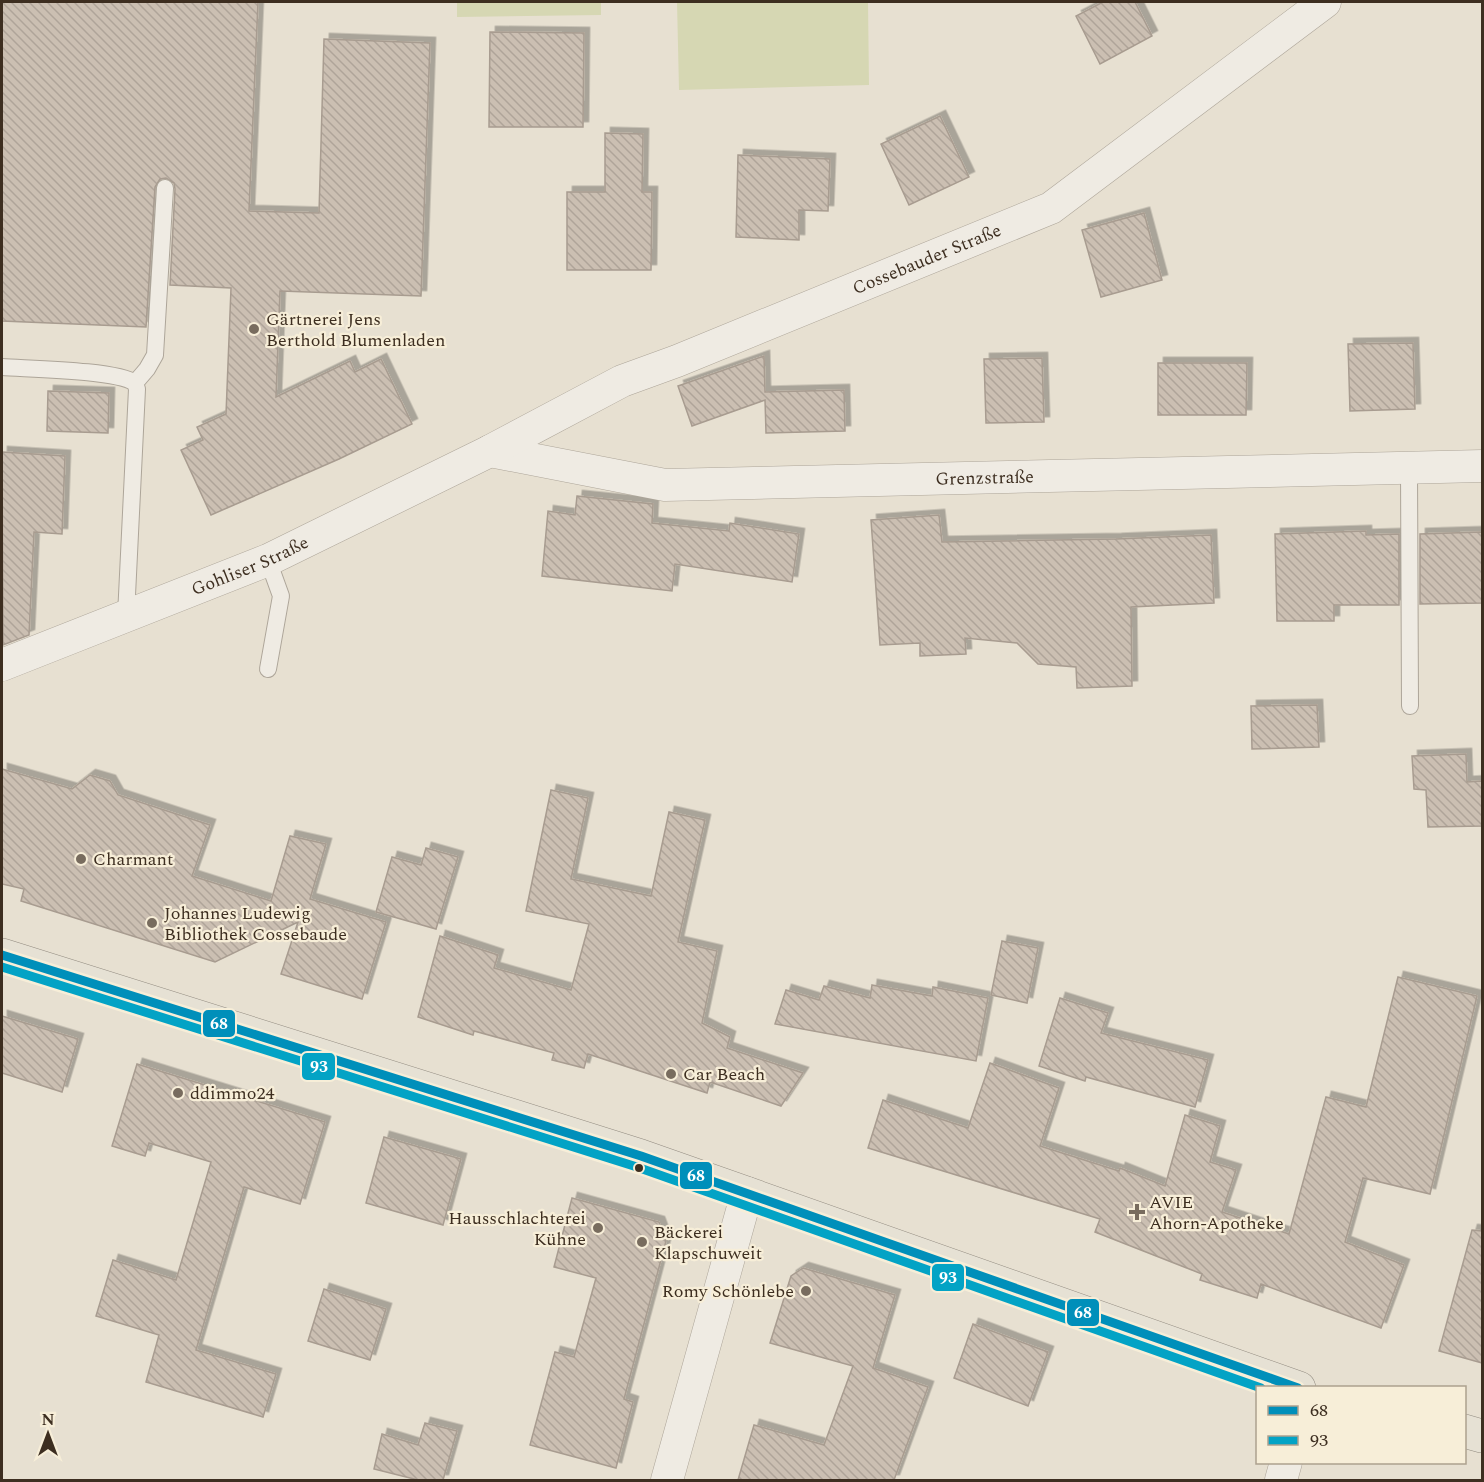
<svg xmlns="http://www.w3.org/2000/svg" width="1484" height="1482" viewBox="0 0 1484 1482" font-family="Spectral,serif">
  <defs>
    <pattern id="building-back-hatch" width="6" height="6" patternUnits="userSpaceOnUse" patternTransform="scale(1.5)"><rect width="6" height="6" fill="#cbbfb2"/><path d="M-1 5l2 2M0 0l6 6M5-1l2 2" fill="none" stroke="#afa499"/></pattern>
    <filter id="shadow"><feDropShadow dx="5.5" dy="-5.5" stdDeviation="0" flood-color="#0004"/></filter>
  </defs>
  <rect width="100%" height="100%" fill="#e7e0d1"/>
  <g fill="#d6d7b3">
    <path d="M457 2H601V15L457 17Z"/>
    <path d="M677 2H868L869 85 679 90Z"/>
  </g>
  <g fill="url(#building-back-hatch)" stroke="#a89c90" stroke-width="1.5" filter="url(#shadow)">
    <path d="M2 2H258L249 211 319 213 324 39 430 43 421 296 280 291 276 397 350 361 355 372 381 359 412 424 339 459 211 515 181 450 203 440 197 427 226 414 231 288 170 285 175 189 174 183 166 178 160 179 155 187 146 327 2 321Z"/>
    <path d="M1103 2H1135L1152 36 1100 64 1076 16Z"/>
    <path d="M490 32 584 33 583 127H489Z"/>
    <path d="M940 116 969 177 909 205 881 144Z"/>
    <path d="M605 133 643 134 642 192H652L651 270H567V192H605Z"/>
    <path d="M738 155 830 159 828 211 799 210V240L736 237Z"/>
    <path d="M1144 213 1162 280 1101 297 1082 230Z"/>
    <path d="M1413 343 1415 409 1350 411 1348 344Z"/>
    <path d="M764 356 765 392 844 390 845 431 766 433 765 400 692 426 678 386Z"/>
    <path d="M1042 358 1044 422 986 423 984 359Z"/>
    <path d="M1158 363H1247L1246 415H1158Z"/>
    <path d="M48 391 109 393 108 433 47 431Z"/>
    <path d="M2 452 65 456 62 534 34 532 29 635 3 645Z"/>
    <path d="M577 496 653 504 652 523 729 531 730 523 799 534 792 582 675 564 672 591 542 576 548 511 575 515Z"/>
    <path d="M939 515 942 542 1116 539 1211 535 1214 603 1131 607 1132 686 1077 688 1076 667 1038 664 1017 643 965 638 966 654 920 656V643L880 645 871 520Z"/>
    <path d="M1366 531V535L1399 534V605H1334V621H1277L1275 534Z"/>
    <path d="M1482 532V603L1420 604V534Z"/>
    <path d="M1317 705 1319 747 1252 749 1251 706Z"/>
    <path d="M1466 754 1467 782 1482 781V826L1428 827 1426 790 1414 789 1412 756Z"/>
    <path d="M2 769 72 789 90 775 110 781 118 795 210 825 192 876 271 901 290 836 326 844 310 899 386 922 362 999 281 974 298 922 215 962 21 901 24 889 2 884Z"/>
    <path d="M551 790 588 798 571 879 651 896 669 812 705 820 678 942 717 951 702 1023 730 1037 727 1048 803 1073 781 1106 710 1082 707 1093 588 1054 584 1068 552 1060 554 1053 474 1031 473 1035 418 1017 440 936 498 955 494 968 571 990 589 924 526 911Z"/>
    <path d="M426 848 458 857 436 929 376 912 392 857 421 865Z"/>
    <path d="M1002 941 1038 948 1027 1003 991 995Z"/>
    <path d="M1398 977 1477 996 1430 1194 1363 1178 1345 1242 1404 1265 1381 1328 1261 1284 1257 1298 1200 1280 1202 1274 1095 1232 1100 1219 868 1148 883 1100 968 1128 990 1063 1059 1088 1040 1146 1119 1171 1120 1168 1165 1186 1185 1115 1220 1126 1210 1162 1236 1170 1222 1212 1289 1234 1326 1097 1366 1107Z"/>
    <path d="M872 985 932 996 933 987 988 998 976 1061 775 1024 786 990 819 1000 824 986 870 998Z"/>
    <path d="M1060 998 1108 1013 1101 1033 1208 1060 1195 1107 1086 1077 1085 1081 1039 1066Z"/>
    <path d="M2 1016 78 1039 62 1092 2 1073Z"/>
    <path d="M137 1064 325 1122 300 1204 244 1187 196 1350 276 1374 263 1417 146 1382 159 1335 96 1316 113 1260 176 1280 211 1162 149 1143 145 1156 112 1146Z"/>
    <path d="M384 1137 461 1159 443 1225 366 1203Z"/>
    <path d="M572 1198 659 1222 666 1241 624 1399 633 1402 616 1468 530 1445 555 1352 574 1357 596 1278 554 1267Z"/>
    <path d="M1472 1230 1482 1231V1363L1439 1351Z"/>
    <path d="M803 1268 895 1295 873 1368 928 1387 894 1480H738L754 1425 824 1445 853 1366 770 1343 791 1276Z"/>
    <path d="M324 1289 386 1309 370 1360 308 1341Z"/>
    <path d="M973 1324 1048 1352 1028 1406 954 1378Z"/>
    <path d="M425 1423 457 1431 443 1480H418L374 1469 382 1434 418 1445Z"/>
  </g>
  <g fill="none" stroke-linecap="round" stroke-linejoin="round">
    <g stroke="#ada599" stroke-width="18">
      <g id="service">
        <path d="M2 367C29 369 116 370 135 383L137 389 126 616"/>
        <path d="M135 383 147 369 155 355 165 188"/>
        <path d="M1409 468 1410 706"/>
        <path d="M268 560 281 596 268 669"/>
      </g>
    </g>
    <g stroke="#ada599" stroke-width="33">
      <g id="minor">
        <path id="s1" d="M490 451 665 485 1482 466"/>
        <path id="s2" d="M2 665 268 560 490 451 622 381 677 361 1051 208 1325 2"/>
        <path d="M667 1480 747 1193"/>
        <path d="M1281 1480 1286 1462"/>
      </g>
    </g>
    <g stroke="#928b80" stroke-width="34">
      <g id="primary">
        <path d="M2 955 641 1156 1299 1388"/>
        <path d="M1464 1431 1482 1436"/>
      </g>
    </g>
    <use href="#service" stroke="#efebe3" stroke-width="16"/>
    <use href="#minor" stroke="#efebe3" stroke-width="32"/>
    <use href="#primary" stroke="#e6e1d4" stroke-width="33"/>
    <g stroke="#f7eed8" stroke-width="14">
      <path id="bus-1" d="M2 955 641 1156 1298 1388"/>
    </g>
    <g stroke="#f7eed8" stroke-width="14">
      <path id="bus-2" d="M2 967 637 1167 1261 1388"/>
    </g>
    <use href="#bus-1" stroke="#008fba" stroke-width="9"/>
    <use href="#bus-2" stroke="#03a3c5" stroke-width="9"/>
  </g>
  <g fill="#786c5e" stroke="#f7eed8" stroke-width="2">
    <circle cx="254" cy="329" r="6"/>
    <circle cx="81" cy="859" r="6"/>
    <circle cx="152" cy="923" r="6"/>
    <circle cx="671" cy="1074" r="6"/>
    <circle cx="178" cy="1093" r="6"/>
    <path d="M1134 1203h6v6h6v6h-6v6h-6v-6h-6v-6h6z"/>
    <circle cx="598" cy="1228" r="6"/>
    <circle cx="642" cy="1242" r="6"/>
    <circle cx="806" cy="1291" r="6"/>
  </g>
  <circle fill="#3d2e20" stroke="#f7eed8" stroke-width="2" cx="639" cy="1168" r="5"/>
  <g text-anchor="middle" stroke-width="4.5" stroke-linejoin="round" paint-order="stroke">
    <g font-size="18" fill="#3d2e20" stroke="#f7eed8">
      <text dy="6" stroke="none"><textPath href="#s2" startOffset="1011">Cossebauder Straße</textPath></text>
      <text dy="6" stroke="none"><textPath href="#s1" startOffset="498">Grenzstraße</textPath></text>
      <text dy="6" stroke="none"><textPath href="#s2" startOffset="267">Gohliser Straße</textPath></text>
    </g>
    <g font-size="18" fill="#3d2e20" stroke="#f7eed8" text-anchor="start">
      <text x="266" y="325">Gärtnerei Jens<tspan x="266" dy="21">Berthold Blumenladen</tspan></text>
      <text x="93" y="865">Charmant</text>
      <text x="164" y="919">Johannes Ludewig<tspan x="164" dy="21">Bibliothek Cossebaude</tspan></text>
      <text x="683" y="1080">Car Beach</text>
      <text x="190" y="1099">ddimmo24</text>
      <text x="1149" y="1208">AVIE<tspan x="1149" dy="21">Ahorn-Apotheke</tspan></text>
      <text x="586" y="1224" text-anchor="end">Hausschlachterei<tspan x="586" dy="21">Kühne</tspan></text>
      <text x="654" y="1238">Bäckerei<tspan x="654" dy="21">Klapschuweit</tspan></text>
      <text x="794" y="1297" text-anchor="end">Romy Schönlebe</text>
    </g>
  </g>
  <g stroke="#f7eed8" stroke-width="2">
    <rect x="202" y="1009" width="34" height="29" rx="6" fill="#008fba"/>
    <rect x="301" y="1052" width="35" height="29" rx="6" fill="#03a3c5"/>
    <rect x="679" y="1161" width="34" height="29" rx="6" fill="#008fba"/>
    <rect x="931" y="1263" width="34" height="29" rx="6" fill="#03a3c5"/>
    <rect x="1066" y="1298" width="34" height="29" rx="6" fill="#008fba"/>
  </g>
  <g font-size="16" text-anchor="middle" font-weight="bold" fill="#fff">
    <text x="219" y="1029">68</text>
    <text x="319" y="1072">93</text>
    <text x="696" y="1181">68</text>
    <text x="948" y="1283">93</text>
    <text x="1083" y="1318">68</text>
  </g>
  <rect width="1484" height="1482" fill="none" stroke="#3d2e20" stroke-width="6"/>
  <rect x="1256" y="1386" width="210" height="78" fill="#f7eed8" stroke="#ada18e" stroke-width="1.5"/>
  <rect x="1268" y="1406" width="30" height="9" fill="#008fba" stroke="#ada18e" stroke-width="1.5"/>
  <text x="1310" y="1416" font-size="18" fill="#3d2e20">68</text>
  <rect x="1268" y="1436" width="30" height="9" fill="#03a3c5" stroke="#ada18e" stroke-width="1.5"/>
  <text x="1310" y="1446" font-size="18" fill="#3d2e20">93</text>
  <g transform="translate(48 1434)" stroke="#f7eed8" stroke-width="4.5" paint-order="stroke">
  <path d="M0-4.5L10 22L0 15L-10 22Z" fill="#3d2e20"/>
  <text y="-9" font-size="16" font-weight="bold" text-anchor="middle" fill="#3d2e20">N</text>
  </g>
</svg>
